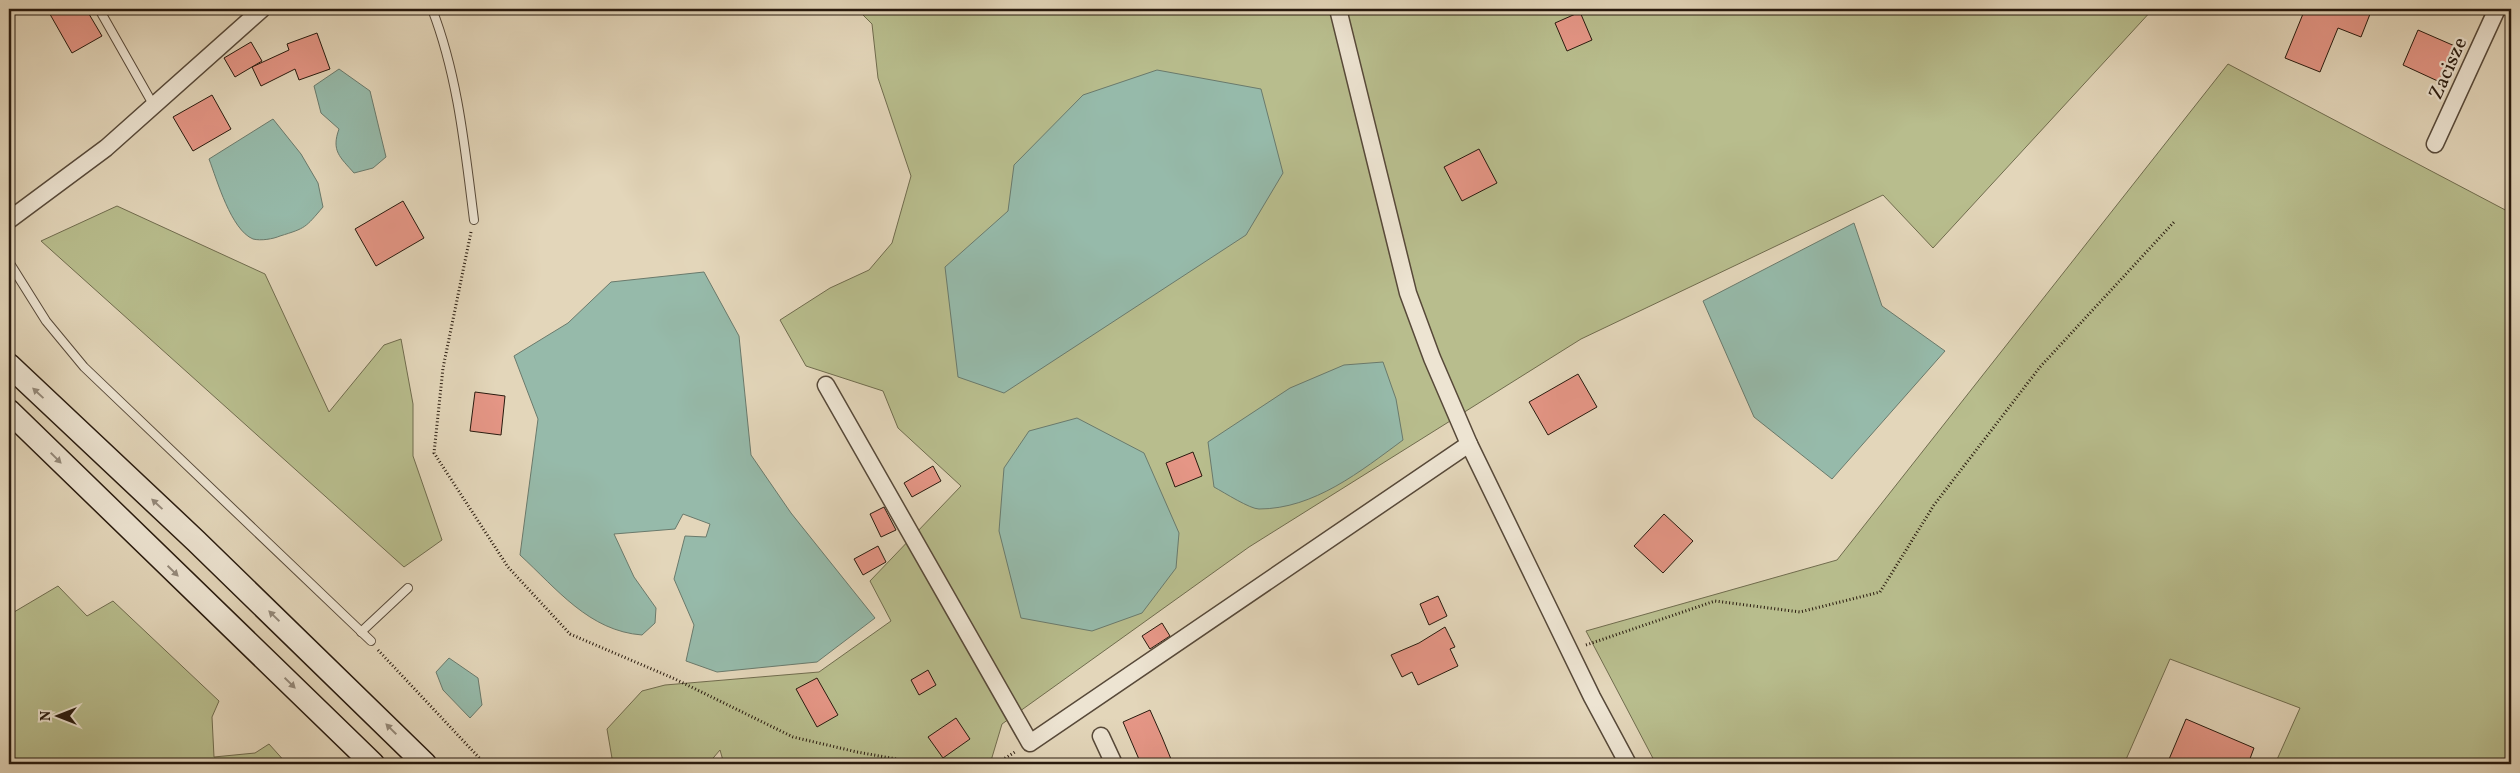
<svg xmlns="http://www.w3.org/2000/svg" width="2520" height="773" viewBox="0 0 2520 773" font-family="Vollkorn,serif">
  <rect width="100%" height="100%" fill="#e3d6ba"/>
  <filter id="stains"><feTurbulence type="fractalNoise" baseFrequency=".004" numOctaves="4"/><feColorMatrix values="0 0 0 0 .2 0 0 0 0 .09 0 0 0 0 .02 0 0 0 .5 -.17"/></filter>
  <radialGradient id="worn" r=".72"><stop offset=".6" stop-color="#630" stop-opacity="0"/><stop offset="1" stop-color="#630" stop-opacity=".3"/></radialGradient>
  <g fill="#b8bd8d" stroke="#706c4e">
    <path d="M857 9H2153L1933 248 1883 195 1581 339 1249 547 1002 724 990 764H724L720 750 708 764H613L607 729 642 691 665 685 819 672 891 621 870 581 961 486 898 428 883 391 806 366 780 320 830 288 869 270 892 243 911 176 878 78 872 24Z"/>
    <path d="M2228 64 2511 213V764H2275L2300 708 2170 659 2124 764H1656L1586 631 1837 560Z"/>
    <path d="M117 206 265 274 329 412 384 345 401 339 413 404V456L442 540 404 567 41 241Z"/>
    <path d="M58 586 87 616 113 601 219 701 212 717 214 757 255 753 269 744 287 764H9V615Z"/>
  </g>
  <g fill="#96baaa" stroke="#6a7a6c">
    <path d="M339 69 370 91 386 157 373 168 354 173C340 157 331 151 339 129L321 113 314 86Z"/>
    <path d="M1157 70 1261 89 1283 173 1246 235 1004 393 958 377 945 267 1008 211 1014 165 1083 95Z"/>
    <path d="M273 119 301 154 318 183 323 207C305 228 306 228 280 236 273 239 261 241 253 239 231 230 217 180 209 159Z"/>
    <path d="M1854 223 1882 306 1945 351 1832 479 1754 417 1703 301Z"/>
    <path d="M704 272 739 336 751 455 791 513 875 618 817 662 717 672 686 661 694 625 674 579 685 536 706 537 710 524 683 514 675 529 614 534 634 577 656 608 655 623 642 635C589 631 557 589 520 555L538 419 514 356 568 323 611 282Z"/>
    <path d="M1383 362 1396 399 1403 440C1361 471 1314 509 1259 509 1250 509 1225 493 1214 487L1208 442 1290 388 1344 365Z"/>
    <path d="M1077 418 1144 453 1179 533 1176 568 1142 613 1092 631 1021 618 999 531 1004 468 1029 431Z"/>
    <path d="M449 658 478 678 482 705 470 718 443 690 436 672Z"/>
  </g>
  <g fill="#e59686" stroke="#281a0e">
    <path d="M47 9H86L102 36 72 53Z"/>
    <path d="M2305 9H2372L2361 37 2338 28 2320 72 2285 58Z"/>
    <path d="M1580 12 1592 40 1567 51 1555 23Z"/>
    <path d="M2418 30 2457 47 2442 83 2403 65Z"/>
    <path d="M317 33 330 69 299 80 295 69 261 86 252 67 289 50 287 44Z"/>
    <path d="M251 42 262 61 235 77 224 58Z"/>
    <path d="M212 95 231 129 193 151 173 117Z"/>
    <path d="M1479 149 1497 183 1462 201 1444 167Z"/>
    <path d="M403 201 424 238 376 266 355 229Z"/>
    <path d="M1578 374 1597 407 1548 435 1529 402Z"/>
    <path d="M475 392 505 396 501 435 470 431Z"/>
    <path d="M1193 452 1202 476 1175 487 1166 463Z"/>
    <path d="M933 466 941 481 912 497 904 483Z"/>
    <path d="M884 507 896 530 881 537 870 514Z"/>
    <path d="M1664 514 1693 541 1663 573 1634 546Z"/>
    <path d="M878 546 886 562 863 575 854 559Z"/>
    <path d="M1438 596 1447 616 1429 625 1420 604Z"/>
    <path d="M1162 623 1170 636 1150 649 1142 636Z"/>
    <path d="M1445 627 1455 647 1450 649 1458 666 1418 685 1412 672 1402 677 1391 655 1419 643Z"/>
    <path d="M928 670 936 685 919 695 911 680Z"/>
    <path d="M817 678 838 715 817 727 796 689Z"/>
    <path d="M1150 710 1162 737 1173 764H1141L1123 722Z"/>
    <path d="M956 718 970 739 943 758 928 737Z"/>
    <path d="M2186 719 2254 748 2248 764H2167Z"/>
  </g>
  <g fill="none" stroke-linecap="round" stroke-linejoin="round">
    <g stroke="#574939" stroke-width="10">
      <g id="service">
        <path d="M99 9 154 106"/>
        <path d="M432 9C458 76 465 149 474 220"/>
        <path d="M9 262 46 321 84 367 371 641"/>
        <path d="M361 632 408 588"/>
      </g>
    </g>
    <g stroke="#574939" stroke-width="19">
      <g id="minor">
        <path d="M1338 9 1408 293 1432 358 1469 444 1592 697 1628 764"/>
        <path d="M2435 144 2497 9"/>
        <path d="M9 220 106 148 262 9"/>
        <path d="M826 385 1030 743 1469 444"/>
        <path d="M1101 736 1114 764"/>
      </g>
    </g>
    <g stroke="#281a0e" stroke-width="25">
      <g id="secondary">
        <path d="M9 365 196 541 425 764"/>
        <path d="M9 411 373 764"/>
      </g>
    </g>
    <g stroke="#281a0e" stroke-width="3" stroke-dasharray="1 2.5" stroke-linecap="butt">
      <path d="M471 232 443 368 434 453 508 567 570 634 675 679 793 737 857 752 924 764"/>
      <path d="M1586 645 1715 601 1800 612 1880 592 1934 505 2040 367 2175 221"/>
      <path d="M378 650 485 764"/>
      <path d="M996 764 1015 752"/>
    </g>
    <use href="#service" stroke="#ede4d2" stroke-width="8"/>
    <use href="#minor" stroke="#ede4d2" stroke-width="16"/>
    <use href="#secondary" stroke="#ede4d2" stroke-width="22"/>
  </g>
  <defs><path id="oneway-solid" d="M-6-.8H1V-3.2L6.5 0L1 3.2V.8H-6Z" transform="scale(1.25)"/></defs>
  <g fill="#94897a">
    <use href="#oneway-solid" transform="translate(38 393) rotate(-137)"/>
    <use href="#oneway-solid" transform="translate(56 458) rotate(45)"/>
    <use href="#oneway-solid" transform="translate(157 504) rotate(-137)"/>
    <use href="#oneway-solid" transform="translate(173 571) rotate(44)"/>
    <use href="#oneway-solid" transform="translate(274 616) rotate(-136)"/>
    <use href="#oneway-solid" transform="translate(290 683) rotate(44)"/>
    <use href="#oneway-solid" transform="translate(391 729) rotate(-135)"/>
  </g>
  <g text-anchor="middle" stroke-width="4.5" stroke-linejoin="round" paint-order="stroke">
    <g font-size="20" fill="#281a0e" stroke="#ede4d2">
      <text transform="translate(2447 68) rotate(-66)" y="7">Zacisze</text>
    </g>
  </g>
  <rect width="2520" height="773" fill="none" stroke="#e3d6ba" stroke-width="30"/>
  <rect x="10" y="10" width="2500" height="753" fill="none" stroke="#281a0e" stroke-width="2.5"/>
  <rect x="15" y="15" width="2490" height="743" fill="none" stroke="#281a0e"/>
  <g transform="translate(58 716) rotate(270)" stroke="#ede4d2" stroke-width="4" paint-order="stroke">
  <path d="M0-4L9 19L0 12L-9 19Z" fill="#281a0e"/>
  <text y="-8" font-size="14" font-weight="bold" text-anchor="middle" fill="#281a0e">N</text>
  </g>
  <rect width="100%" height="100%" filter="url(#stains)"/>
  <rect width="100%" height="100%" fill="url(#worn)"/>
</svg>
